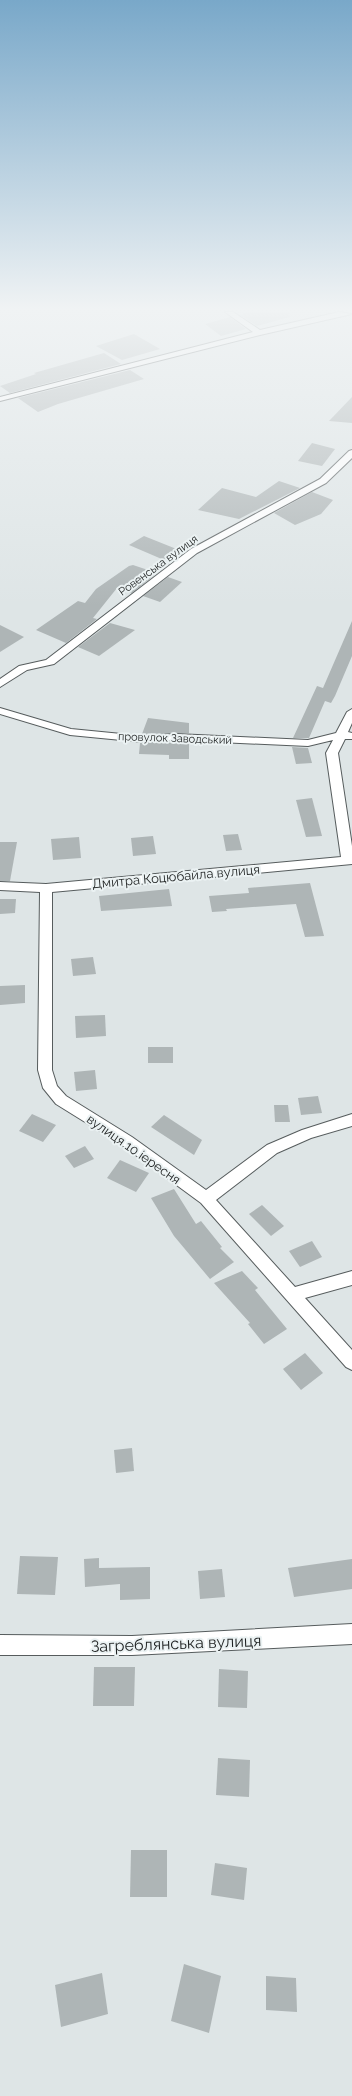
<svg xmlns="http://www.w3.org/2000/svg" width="352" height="2096" viewBox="0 0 352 2096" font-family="Raleway,sans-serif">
  <rect width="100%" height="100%" fill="#dee5e6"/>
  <g fill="#aeb5b6">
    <path d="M248 312H289L290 317 257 326 240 315Z"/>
    <path d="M230 317 246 329 221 336 205 324Z"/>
    <path d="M134 334 160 349 122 360 96 346Z"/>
    <path d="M104 353 121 364 10 393 0 386 36 374 34 373Z"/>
    <path d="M130 370 144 379 58 404 38 412 18 398Z"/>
    <path d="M352 397V423L329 421Z"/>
    <path d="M312 443 335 449 322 466 298 461Z"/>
    <path d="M279 481 300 488 239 519 198 510 222 488 256 497Z"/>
    <path d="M312 492 333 500 321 514 295 525 274 513Z"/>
    <path d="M144 536 179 550 164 560 129 545Z"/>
    <path d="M133 565 157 573 132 593 117 588 93 618 97 619 66 643 36 630 78 601 85 603 96 589 129 566Z"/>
    <path d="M168 577 182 582 160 602 143 596Z"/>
    <path d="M352 621V656L335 696 331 703 325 701 309 738H293L317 686 323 688Z"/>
    <path d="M110 623 135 630 99 656 78 647Z"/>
    <path d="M0 625 24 637 0 652Z"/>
    <path d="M148 718 189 723V733L142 734Z"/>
    <path d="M176 742H189V759H169V755L139 754 140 743Z"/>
    <path d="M292 747 308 748 312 763 296 764Z"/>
    <path d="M312 798 322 836 306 837 296 800Z"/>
    <path d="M238 834 242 850 226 851 223 835Z"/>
    <path d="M153 836 156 854 133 856 131 838Z"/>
    <path d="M79 837 81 858 53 860 51 839Z"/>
    <path d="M0 842H17L10 881H0Z"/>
    <path d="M310 883 324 936 305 937 296 904 226 909 227 911 212 912 209 896 249 893 248 888Z"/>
    <path d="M169 889 172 906 101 911 99 896Z"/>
    <path d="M0 899H16L15 913 0 914Z"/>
    <path d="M93 957 96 974 73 976 71 959Z"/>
    <path d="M25 985V1003L0 1005V986Z"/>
    <path d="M105 1015 106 1036 76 1038 75 1016Z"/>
    <rect x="148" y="1047" width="25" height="16"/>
    <path d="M95 1070 97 1089 76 1091 74 1072Z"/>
    <path d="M318 1096 322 1113 301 1115 298 1098Z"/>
    <path d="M274 1105H288L290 1122H275Z"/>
    <path d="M32 1114 56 1125 43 1142 19 1131Z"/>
    <path d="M164 1115 202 1140 194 1155 151 1127Z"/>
    <path d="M85 1146 94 1159 74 1168 65 1156Z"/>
    <path d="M120 1160 149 1173 136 1192 107 1178Z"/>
    <path d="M174 1189 196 1224 201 1221 222 1247 220 1248 234 1262 210 1279 174 1236 151 1198Z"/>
    <path d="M262 1205 284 1226 271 1236 249 1214Z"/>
    <path d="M312 1241 322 1257 300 1267 289 1251Z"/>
    <path d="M242 1271 258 1288 255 1290 287 1329 264 1344 248 1324 250 1323 214 1283Z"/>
    <path d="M305 1353 323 1373 301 1390 283 1369Z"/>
    <path d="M132 1448 134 1471 116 1473 114 1450Z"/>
    <path d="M20 1556 58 1557 55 1595 17 1594Z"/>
    <path d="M99 1558V1568L150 1567V1599L120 1600V1584L85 1587 84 1559Z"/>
    <path d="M352 1559V1589L294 1597 288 1568Z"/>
    <path d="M222 1569 225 1597 200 1599 198 1571Z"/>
    <path d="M94 1667H135L134 1706H93Z"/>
    <path d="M219 1669 248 1671 247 1708 218 1707Z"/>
    <path d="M218 1758 250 1760 249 1797 216 1795Z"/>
    <path d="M131 1850H167V1897H130Z"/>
    <path d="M215 1863 247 1868 244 1900 211 1895Z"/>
    <path d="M184 1964 221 1976 209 2033 171 2021Z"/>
    <path d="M102 1973 108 2014 61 2027 55 1985Z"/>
    <path d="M266 1976 296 1978 297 2012 266 2010Z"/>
  </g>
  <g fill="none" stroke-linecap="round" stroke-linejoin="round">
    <g stroke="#565c5d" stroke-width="2">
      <g id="minor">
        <path d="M225 312H233L260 330 339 312 352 314 260 335 0 401V397L253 332Z"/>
        <path d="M352 450V458L326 483 197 553 54 664 27 670 0 687V679L19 666 46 660 191 549 320 479 349 451Z"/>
        <path d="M0 708 71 729 142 736 176 734 308 740 336 733 347 712 352 709V723L348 732 352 733V739H345L338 753 352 846V864L52 892V1070L57 1086 66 1096 132 1137 206 1190 267 1145 302 1130 352 1114V1126L311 1138 277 1153 216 1200 295 1287 352 1271V1285L305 1298 352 1350V1370L346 1367 201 1203 122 1145 56 1104 43 1088 38 1070 40 892 0 890V882L46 884 341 857 326 753 333 740 308 746 176 740 142 742 70 735 0 714Z"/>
        <path d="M352 1624V1644L132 1655H0V1635L132 1636Z"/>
      </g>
    </g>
    <use href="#minor" fill="#fff" fill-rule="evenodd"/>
  </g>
  <linearGradient id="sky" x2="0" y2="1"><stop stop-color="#79a8c9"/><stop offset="0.51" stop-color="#f0f3f4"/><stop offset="1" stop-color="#f0f3f4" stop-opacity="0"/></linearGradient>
  <rect width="352" height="606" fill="url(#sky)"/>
  <g text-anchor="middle" stroke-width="4" stroke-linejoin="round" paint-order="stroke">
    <g font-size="11" fill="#1e2121" stroke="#ebf2f3">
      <text transform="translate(158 565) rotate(-36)" y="4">Ровенська вулиця</text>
      <text transform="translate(175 738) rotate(2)" y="4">провулок Заводський</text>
    </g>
    <g font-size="13" fill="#1e2121" stroke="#ebf2f3">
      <text transform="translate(176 876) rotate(-5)" y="5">Дмитра Коцюбайла вулиця</text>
      <text transform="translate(134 1149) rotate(35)" y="5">вулиця 10 іересня</text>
    </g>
    <g font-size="16" fill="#1e2121" stroke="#ebf2f3">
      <text transform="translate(176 1643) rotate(-2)" y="6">Загреблянська вулиця</text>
    </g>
  </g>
</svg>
